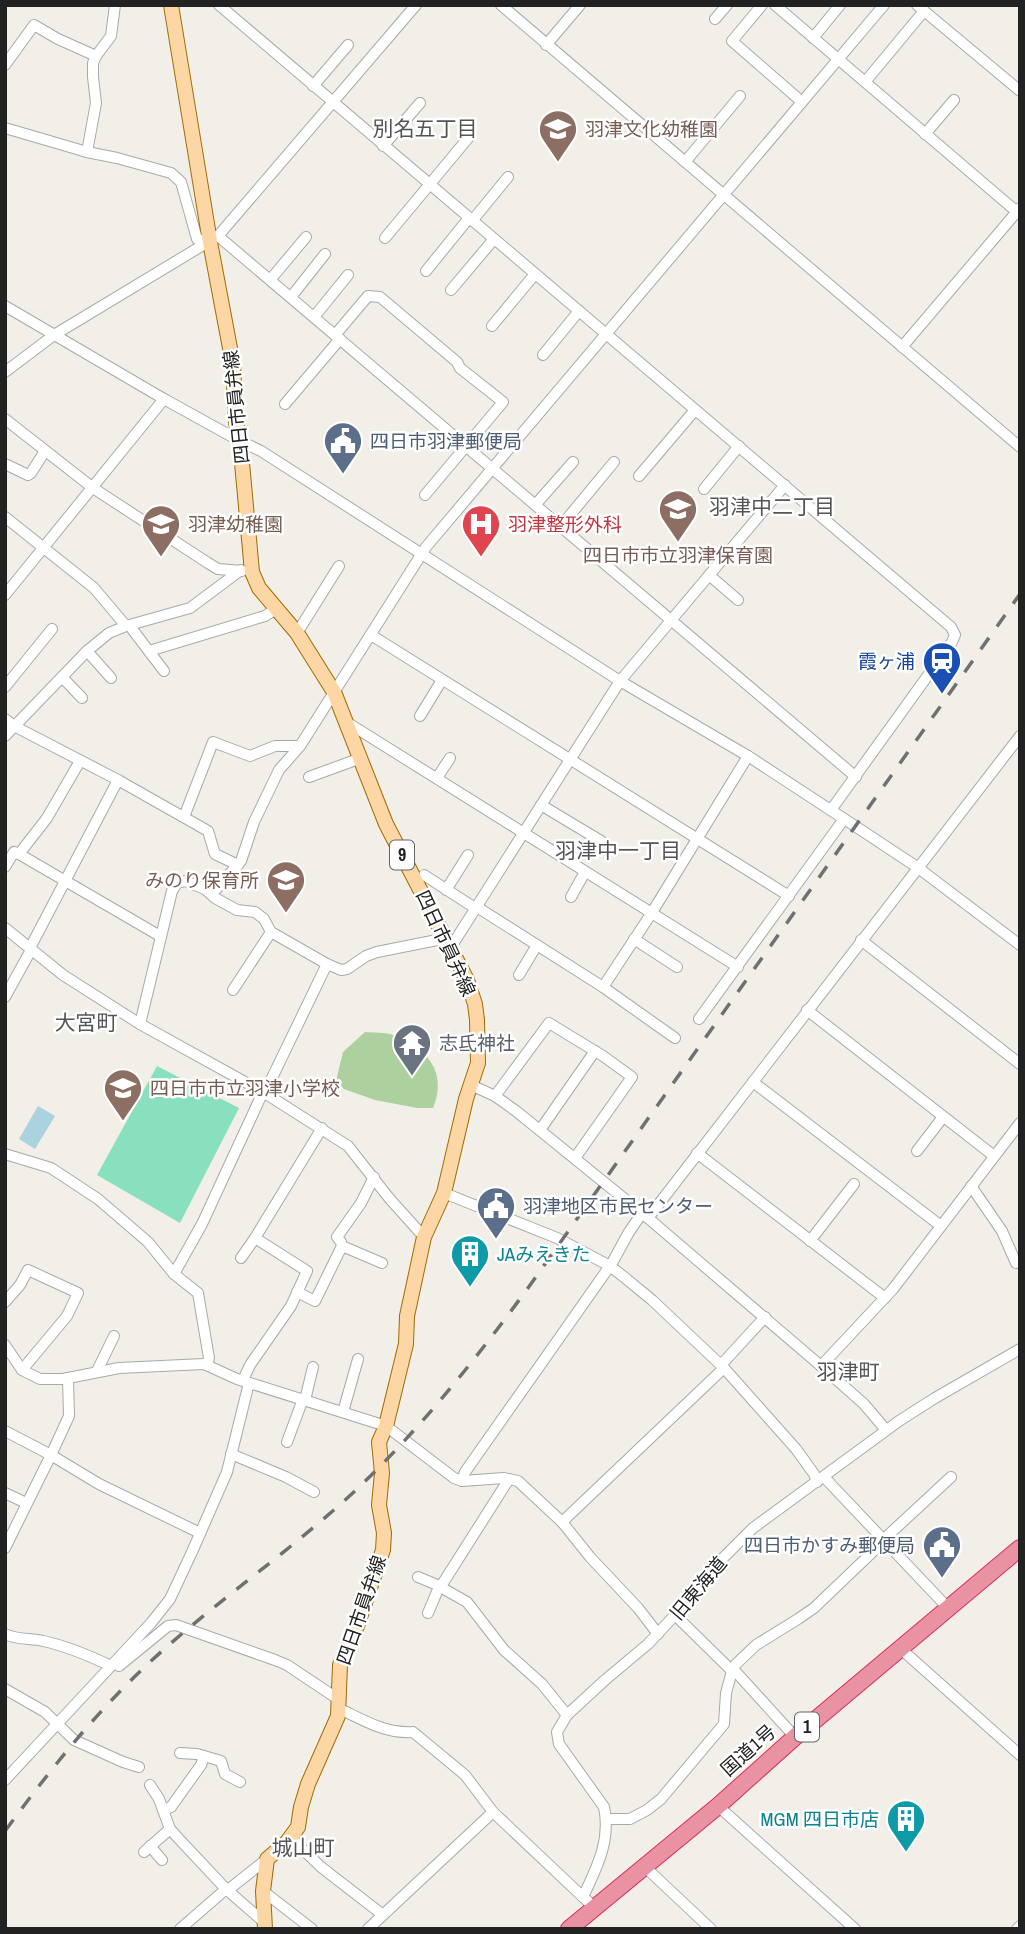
<svg xmlns="http://www.w3.org/2000/svg" width="1025" height="1934" viewBox="0 0 1025 1934" font-family="'Archivo Narrow','Noto Sans JP',sans-serif">
  <rect width="100%" height="100%" fill="#f2efe9"/>
  <path fill="#add19e" d="M365 1032C374 1033 385 1032 393 1035 427 1048 448 1072 433 1108H417L375 1100 344 1089 336 1081 343 1052Z"/>
  <path fill="#88e0be" d="M157 1066 239 1108 180 1223 97 1175Z"/>
  <path fill="#aad3df" d="M38 1106 55 1116 35 1149 19 1139Z"/>
  <g fill="none" stroke-linecap="round" stroke-linejoin="round">
    <g stroke="#a9a9a9" stroke-width="12">
      <g id="minor">
        <path d="M219 5 951 627 955 635 952 642 831 810"/>
        <path d="M501 5 1020 447"/>
        <path d="M762 5 732 41 802 102"/>
        <path d="M775 5 1017 212"/>
        <path d="M917 5 1020 91"/>
        <path d="M715 19 727 5"/>
        <path d="M813 38 840 5"/>
        <path d="M546 45 580 5"/>
        <path d="M5 65 34 25 58 39 96 56"/>
        <path d="M865 82 924 11"/>
        <path d="M313 86 348 45"/>
        <path d="M5 128 87 152 117 158 171 173 181 182 197 239 210 242"/>
        <path d="M925 134 954 100"/>
        <path d="M383 146 420 103"/>
        <path d="M87 152 96 103 93 77V63L96 56 111 36 115 5"/>
        <path d="M685 162 740 96"/>
        <path d="M472 221 508 177"/>
        <path d="M218 236 856 777"/>
        <path d="M385 238 469 137"/>
        <path d="M426 271 469 218"/>
        <path d="M270 280 306 237"/>
        <path d="M451 290 494 239"/>
        <path d="M291 297 325 254"/>
        <path d="M5 306 164 399 240 441 261 451 620 681 748 756 855 826 917 867 1020 945"/>
        <path d="M314 317 348 275"/>
        <path d="M492 326 535 274"/>
        <path d="M335 335 368 296 380 297 457 362 460 368 503 402 425 495"/>
        <path d="M902 347 1020 208"/>
        <path d="M543 355 579 311"/>
        <path d="M5 372 54 335 218 236 416 5"/>
        <path d="M285 404 340 339"/>
        <path d="M5 419 93 488 208 563 218 569 242 571"/>
        <path d="M5 464 28 475 31 473 45 451"/>
        <path d="M639 476 695 410"/>
        <path d="M704 489 739 446"/>
        <path d="M536 504 573 462"/>
        <path d="M5 517 94 588 126 626"/>
        <path d="M561 526 614 462"/>
        <path d="M709 575 738 600"/>
        <path d="M5 595 164 399"/>
        <path d="M129 625 164 671"/>
        <path d="M297 633 339 566"/>
        <path d="M371 635 789 896"/>
        <path d="M87 651 111 678"/>
        <path d="M149 651 265 616 277 608"/>
        <path d="M62 677 82 698"/>
        <path d="M5 687 52 629"/>
        <path d="M420 716 442 680"/>
        <path d="M5 719 14 726 118 780 208 831 215 854 238 865"/>
        <path d="M348 723 738 967"/>
        <path d="M5 736 87 651 109 633 126 626 190 608 241 570"/>
        <path d="M309 777 361 758"/>
        <path d="M437 778 450 758"/>
        <path d="M541 805 601 841"/>
        <path d="M184 817 213 742 250 756 275 746H300"/>
        <path d="M19 854 47 818 80 761"/>
        <path d="M5 867 14 852 19 854 160 936"/>
        <path d="M424 875 475 908"/>
        <path d="M446 890 468 855"/>
        <path d="M212 894 241 861 254 822 279 770 300 746 426 547 884 5"/>
        <path d="M571 897 585 872"/>
        <path d="M477 907 603 987"/>
        <path d="M5 928 63 975 140 1024 263 1092 348 1146 389 1198 424 1237"/>
        <path d="M634 939 677 967"/>
        <path d="M861 940 1020 1064"/>
        <path d="M451 947 620 681 785 485"/>
        <path d="M30 948 118 780"/>
        <path d="M519 975 537 945"/>
        <path d="M233 990 271 932"/>
        <path d="M5 997 31 950"/>
        <path d="M807 1010 994 1156"/>
        <path d="M699 1019 844 819"/>
        <path d="M140 1024 172 891 177 883 185 881 205 889 215 898 237 910 255 912 264 919 271 932 327 964 341 970 347 969 366 956 377 952 447 938"/>
        <path d="M675 1038 603 987 651 914 748 756"/>
        <path d="M753 1082 941 1226"/>
        <path d="M471 1085 495 1096 516 1111 648 1218 821 1366 864 1404 886 1430"/>
        <path d="M495 1096 549 1023 603 1056 632 1077 575 1158"/>
        <path d="M540 1130 595 1051"/>
        <path d="M917 1151 943 1117"/>
        <path d="M697 1153 885 1298"/>
        <path d="M5 1154 51 1168 98 1199 148 1242 174 1274 198 1293 209 1358 207 1365"/>
        <path d="M971 1186 1002 1231 1016 1263"/>
        <path d="M444 1193 557 1238 610 1266 624 1277 652 1300 724 1368 796 1449 814 1474 817 1482"/>
        <path d="M648 1218 1020 736"/>
        <path d="M810 1241 854 1184"/>
        <path d="M342 1246 341 1242 337 1237 361 1203 374 1177"/>
        <path d="M241 1258 255 1238 322 1128"/>
        <path d="M174 1274 202 1224 263 1092 270 1082 327 964"/>
        <path d="M297 1292 315 1301 342 1246 382 1263"/>
        <path d="M5 1302 20 1285 28 1270 78 1293 67 1316 22 1370"/>
        <path d="M5 1345 22 1370 40 1379H63L119 1368 204 1364 237 1379 386 1426 454 1478 462 1481 504 1478 518 1481 562 1522 590 1557 638 1608 658 1634"/>
        <path d="M721 1365 765 1317"/>
        <path d="M821 1366 893 1289 1020 1123"/>
        <path d="M97 1371 114 1336"/>
        <path d="M243 1380 250 1365 291 1306 307 1271 255 1238"/>
        <path d="M305 1400 313 1367"/>
        <path d="M343 1412 358 1359"/>
        <path d="M5 1431 51 1455 69 1416 68 1378"/>
        <path d="M287 1442 303 1399"/>
        <path d="M231 1454 286 1477 314 1492"/>
        <path d="M824 1477 948 1608"/>
        <path d="M462 1481 465 1472 612 1263 629 1232 642 1213"/>
        <path d="M5 1493 26 1503"/>
        <path d="M562 1522 724 1368"/>
        <path d="M883 1540 951 1477"/>
        <path d="M5 1548 51 1455 99 1484 200 1533"/>
        <path d="M418 1577 435 1584 467 1602 504 1650 542 1684 567 1715"/>
        <path d="M428 1613 439 1587 443 1583 509 1479"/>
        <path d="M675 1615 729 1668 735 1671 795 1737"/>
        <path d="M5 1634C17 1640 31 1638 43 1641 67 1646 90 1656 111 1666"/>
        <path d="M901 1649 1020 1755"/>
        <path d="M117 1663 119 1666 168 1626 176 1625 275 1660 287 1665 338 1699"/>
        <path d="M5 1689 45 1712 74 1740 123 1762 139 1767"/>
        <path d="M340 1709C363 1720 386 1734 413 1732L465 1775 493 1812 583 1897"/>
        <path d="M180 1753 197 1754 221 1761 225 1774 240 1782"/>
        <path d="M5 1780 151 1623 170 1599 192 1552 227 1472 249 1383"/>
        <path d="M150 1785 159 1799 170 1829 179 1839 226 1889 265 1923"/>
        <path d="M718 1806 855 1929"/>
        <path d="M163 1810 171 1807 201 1765 204 1756"/>
        <path d="M607 1819H630L647 1810 661 1799 724 1724 726 1693 732 1671 736 1664 756 1645 798 1619 814 1608 884 1541"/>
        <path d="M290 1837 321 1867 383 1915"/>
        <path d="M150 1846 162 1860"/>
        <path d="M144 1852 170 1829"/>
        <path d="M644 1866 711 1929"/>
        <path d="M228 1890 267 1859"/>
        <path d="M263 1891 312 1929"/>
        <path d="M594 1907 583 1897C597 1867 611 1841 604 1807L559 1744 557 1732 567 1715 605 1680 648 1644 675 1615 711 1570 753 1528 899 1421 935 1398 1020 1349"/>
        <path d="M180 1929 226 1889"/>
        <path d="M368 1929 493 1812"/>
        <path d="M1017 1929 1020 1926"/>
      </g>
    </g>
    <g stroke="#a06b00" stroke-width="16">
      <path id="major" d="M171 5 210 242 233 364 236 422 240 441 252 572 259 588 297 633 334 692 386 824 467 980 475 1004 477 1020 478 1063 466 1099 444 1193 424 1237 407 1316 406 1344 386 1426 379 1442 382 1473 379 1505 384 1533 383 1550 357 1626 340 1665 338 1716 308 1784 301 1807 298 1827 287 1842 267 1859 263 1891 265 1929"/>
    </g>
    <g stroke="#dc2a67" stroke-width="18">
      <path id="highway" d="M569 1929 718 1806 795 1737 1020 1548"/>
    </g>
    <use href="#minor" stroke="#fff" stroke-width="10"/>
    <use href="#major" stroke="#fcd6a4" stroke-width="14"/>
    <use href="#highway" stroke="#e892a2" stroke-width="16"/>
    <path stroke="#707070" stroke-width="3.5" stroke-dasharray="14 14" stroke-linecap="butt" d="M5 1831C50 1770 95 1713 150 1662 216 1601 291 1551 357 1489 421 1428 476 1359 528 1288L1020 594"/>
  </g>
  <defs>
    <g id="school-pin" transform="scale(2.0125)"><path d="M0 17L-7.5 6A9.5 9.5 0 1 1 7.5 6Z" fill="#8d6e63" stroke="#fff"/><path d="M0-5L7-2L0 1L-7-2ZM-4 1L0 2.5L4 1V4Q0 6-4 4Z" fill="#fff"/></g>
    <g id="civic-pin" transform="scale(2.0125)"><path d="M0 17L-7.5 6A9.5 9.5 0 1 1 7.5 6Z" fill="#5c6f8a" stroke="#fff"/><path d="M-.6-6.5H3V-4.5H.6V-3L4-1V1h2V6H-6V1h2V-1L-.6-3ZM-1.2 2.5V6h2.4V2.5Z" fill="#fff"/></g>
    <g id="hospital-pin" transform="scale(2.0125)"><path d="M0 17L-7.5 6A9.5 9.5 0 1 1 7.5 6Z" fill="#e0444e" stroke="#fff"/><path d="M-5-5h3v3.5h4V-5h3V5h-3V1.5h-4V5h-3Z" fill="#fff"/></g>
    <g id="station-pin" transform="scale(2.0125)"><path d="M0 17L-7.5 6A9.5 9.5 0 1 1 7.5 6Z" fill="#1a4fb4" stroke="#fff"/><path d="M-3-6H3Q5-6 5-4V2Q5 4 3 4L4.5 6H3L1.5 4h-3L-3 6H-4.5L-3 4Q-5 4-5 2V-4Q-5-6-3-6ZM-3.5-4v3h7v-3ZM-3.5 1v1.5H-2V1ZM2 1v1.5H3.5V1Z" fill="#fff"/></g>
    <g id="temple-pin" transform="scale(2.0125)"><path d="M0 17L-7.5 6A9.5 9.5 0 1 1 7.5 6Z" fill="#6b7280" stroke="#fff"/><path d="M0-6L5-2H3V0L6.5 2.5H4V6H1.5V3h-3V6H-4V2.5H-6.5L-3 0V-2H-5Z" fill="#fff"/></g>
    <g id="building-pin" transform="scale(2.0125)"><path d="M0 17L-7.5 6A9.5 9.5 0 1 1 7.5 6Z" fill="#0f9aa8" stroke="#fff"/><path d="M-4-6H4V6H1V3H-1V6H-4ZM-2.5-4.3h1.7v1.8h-1.7ZM.8-4.3h1.7v1.8H.8ZM-2.5-1h1.7V.8h-1.7ZM.8-1h1.7V.8H.8Z" fill="#fff"/></g>
  </defs>
  <g fill-rule="evenodd">
    <use href="#school-pin" x="558" y="129"/>
    <use href="#civic-pin" x="343" y="441"/>
    <use href="#school-pin" x="678" y="509"/>
    <use href="#school-pin" x="161" y="524"/>
    <use href="#hospital-pin" x="481" y="524"/>
    <use href="#station-pin" x="942" y="661"/>
    <use href="#school-pin" x="286" y="880"/>
    <use href="#temple-pin" x="412" y="1043"/>
    <use href="#school-pin" x="123" y="1088"/>
    <use href="#civic-pin" x="496" y="1206"/>
    <use href="#building-pin" x="470" y="1254"/>
    <use href="#civic-pin" x="942" y="1545"/>
    <use href="#building-pin" x="906" y="1819"/>
  </g>
  <g text-anchor="middle" stroke-width="5" stroke-linejoin="round" paint-order="stroke">
    <g fill="#fff" stroke="#646464" stroke-width="2">
      <rect x="390" y="840.5" width="24" height="29" rx="5"/>
      <rect x="795" y="1712.5" width="24" height="29" rx="5"/>
    </g>
    <g font-size="18" font-weight="bold" fill="#222">
      <text x="402" y="861">9</text>
      <text x="807" y="1733">1</text>
    </g>
    <g font-size="19" fill="#785e54" stroke="#fff" text-anchor="start">
      <text x="585" y="136">羽津文化幼稚園</text>
      <text x="188" y="531">羽津幼稚園</text>
      <text x="678" y="562" text-anchor="middle">四日市市立羽津保育園</text>
      <text x="259" y="887" text-anchor="end">みのり保育所</text>
      <text x="150" y="1095">四日市市立羽津小学校</text>
    </g>
    <g font-size="19" fill="#222" stroke="#fff">
      <text transform="translate(236 407) rotate(-96)" y="7">四日市員弁線</text>
      <text transform="translate(446 943) rotate(65)" y="7">四日市員弁線</text>
      <text transform="translate(698 1588) rotate(-50)" y="7">旧東海道</text>
      <text transform="translate(361 1610) rotate(-71)" y="7">四日市員弁線</text>
      <text transform="translate(748 1750) rotate(-42)" y="7">国道1号</text>
    </g>
    <g font-size="19" fill="#4e5e75" stroke="#fff" text-anchor="start">
      <text x="370" y="448">四日市羽津郵便局</text>
      <text x="523" y="1213">羽津地区市民センター</text>
      <text x="915" y="1552" text-anchor="end">四日市かすみ郵便局</text>
    </g>
    <g font-size="19" fill="#be3a42" stroke="#fff" text-anchor="start">
      <text x="508" y="531">羽津整形外科</text>
    </g>
    <g font-size="19" fill="#164399" stroke="#fff" text-anchor="end">
      <text x="915" y="668">霞ヶ浦</text>
    </g>
    <g font-size="19" fill="#5b616d" stroke="#fff" text-anchor="start">
      <text x="439" y="1050">志氐神社</text>
    </g>
    <g font-size="19" fill="#0d838f" stroke="#fff" text-anchor="start">
      <text x="497" y="1261">JAみえきた</text>
      <text x="879" y="1826" text-anchor="end">MGM 四日市店</text>
    </g>
    <g font-size="21" fill="#555" stroke="#fff">
      <text x="425" y="136">別名五丁目</text>
      <text x="772" y="514">羽津中二丁目</text>
      <text x="618" y="858">羽津中一丁目</text>
      <text x="86" y="1030">大宮町</text>
      <text x="848" y="1379">羽津町</text>
      <text x="303" y="1855">城山町</text>
    </g>
  </g>
  <rect width="1025" height="1934" fill="none" stroke="#222222" stroke-width="14"/>
</svg>
